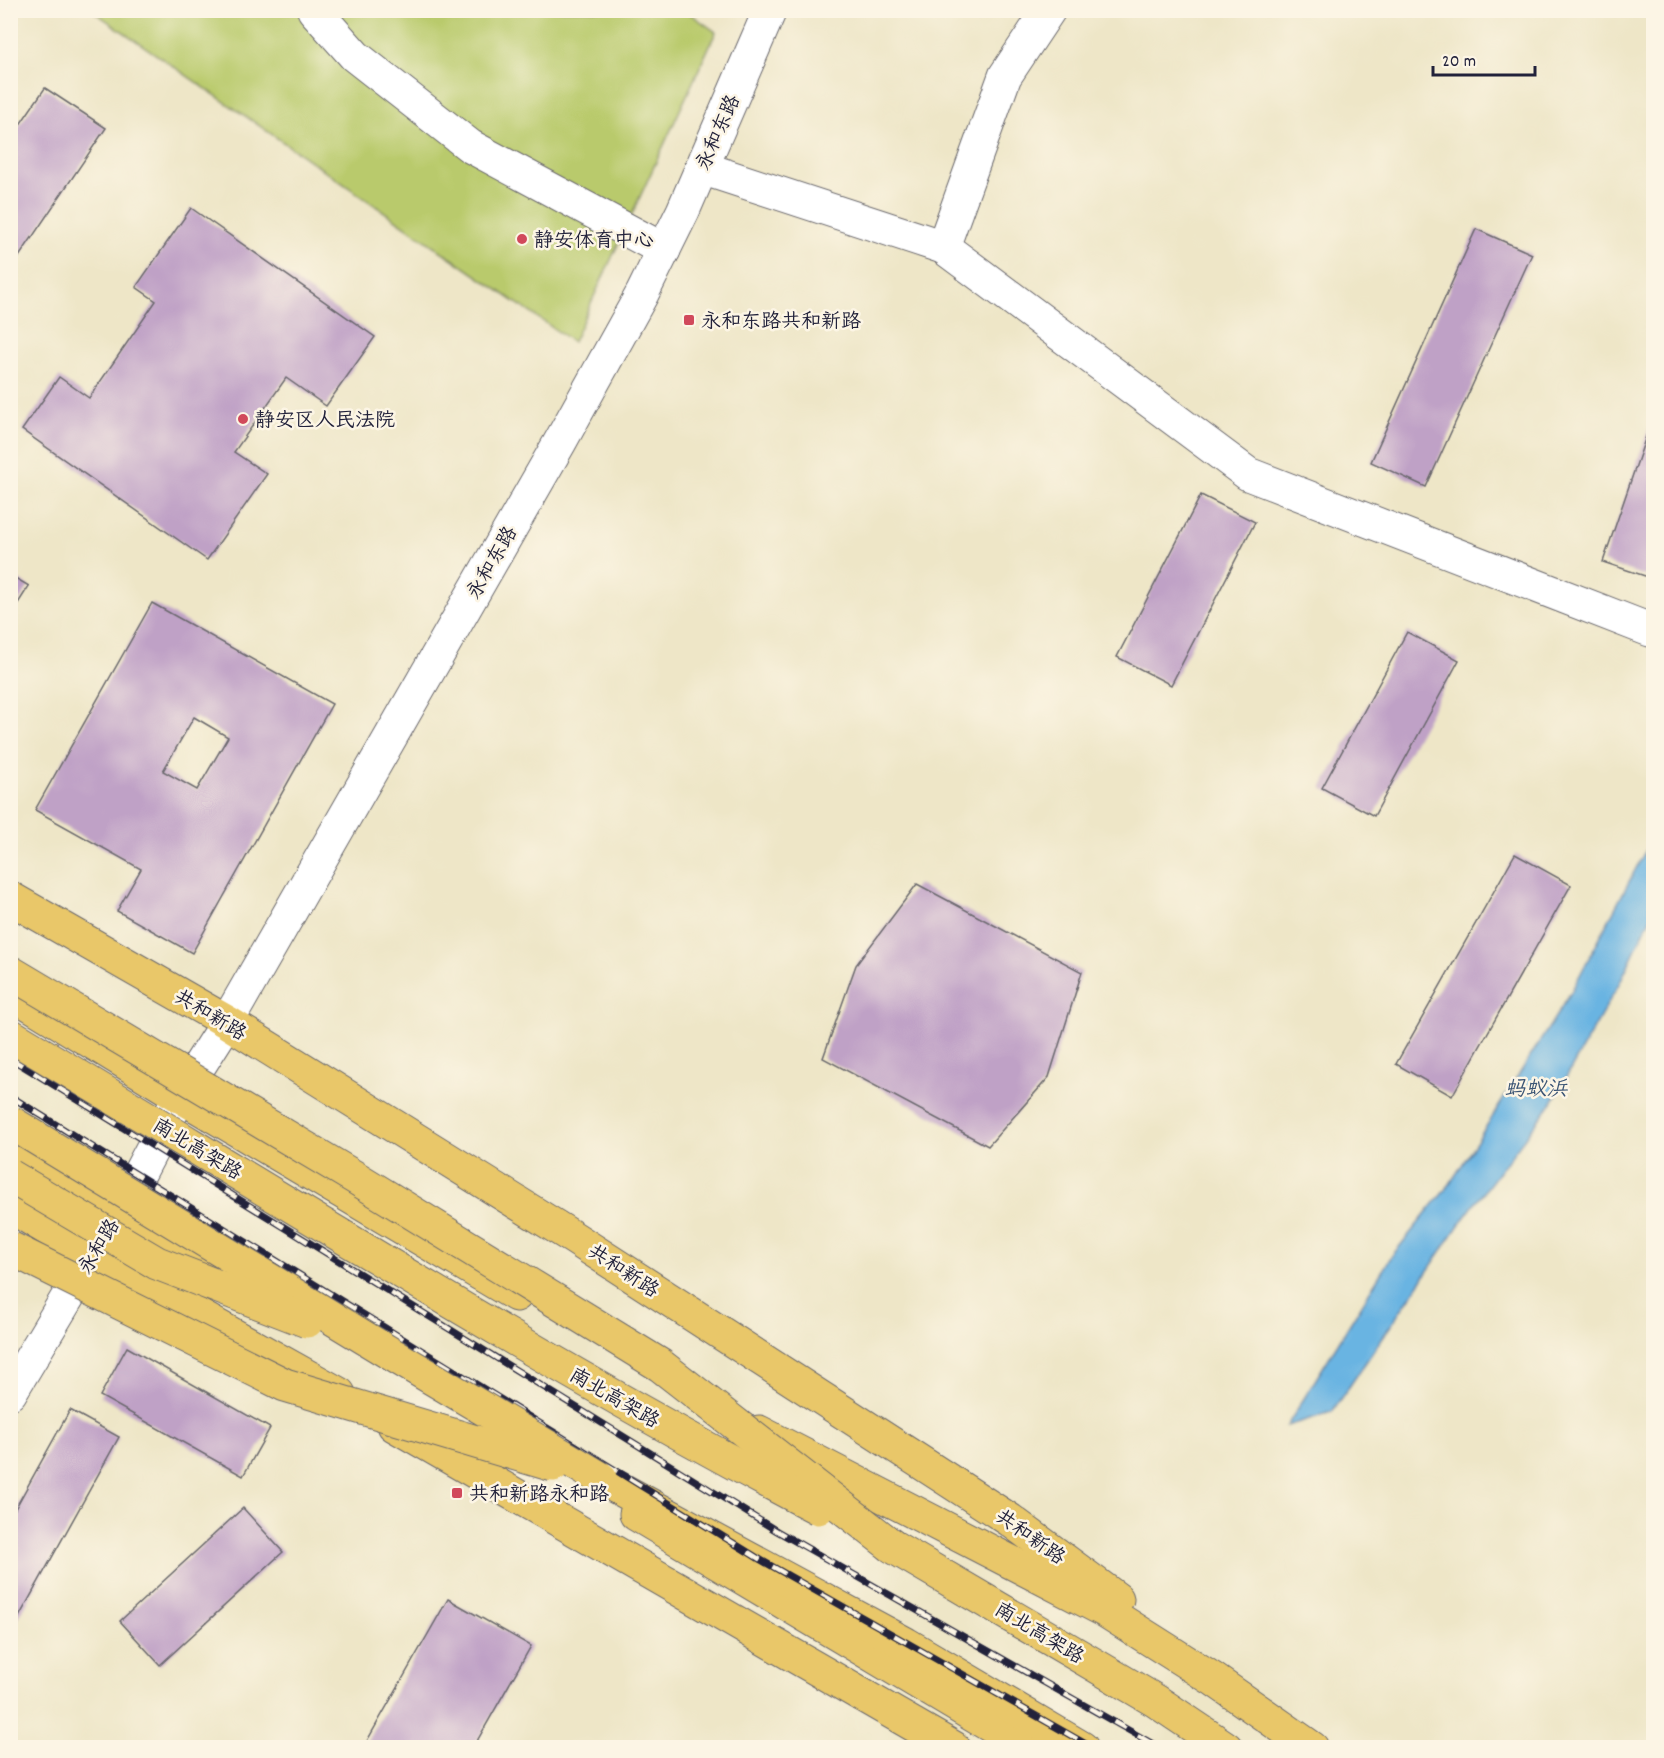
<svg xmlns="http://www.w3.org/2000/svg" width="1664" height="1758" viewBox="0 0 1664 1758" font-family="Dekko,'LXGW WenKai TC',sans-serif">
  <rect width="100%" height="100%" fill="#fcf5e5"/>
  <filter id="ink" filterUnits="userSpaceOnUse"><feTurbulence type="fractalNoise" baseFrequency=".0167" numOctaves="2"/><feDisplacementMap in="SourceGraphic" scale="12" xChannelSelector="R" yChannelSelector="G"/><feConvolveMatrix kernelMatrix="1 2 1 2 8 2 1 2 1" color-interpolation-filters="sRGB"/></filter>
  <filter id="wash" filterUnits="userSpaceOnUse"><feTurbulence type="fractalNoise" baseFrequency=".008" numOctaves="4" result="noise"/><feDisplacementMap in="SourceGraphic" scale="24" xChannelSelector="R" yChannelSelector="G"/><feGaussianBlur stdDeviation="1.35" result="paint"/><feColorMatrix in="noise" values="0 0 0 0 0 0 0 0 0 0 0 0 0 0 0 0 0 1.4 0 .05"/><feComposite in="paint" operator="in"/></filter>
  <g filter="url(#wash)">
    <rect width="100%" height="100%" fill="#eee6c7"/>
    <path fill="#b9ca6c" stroke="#6e7654" stroke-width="1.5" d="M685 10 716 32 573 342 93 11Z"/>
    <path fill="#69b4e2" stroke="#466b8e" stroke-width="1.5" d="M1653 836V913L1620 982 1552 1102 1461 1222 1332 1412 1287 1426 1391 1257 1450 1184 1571 992Z"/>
    <g id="blocks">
      <g fill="#bfa1c6" fill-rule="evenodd">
        <path d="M45 88 106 128 10 270V139Z"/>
        <path d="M191 208 375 337 326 406 286 378 234 452 267 474 207 560 22 430 59 377 89 398 156 301 136 287Z"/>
        <path d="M1476 229 1532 254 1426 487 1371 462Z"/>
        <path d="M1653 416H1654V579L1603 562Z"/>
        <path d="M1201 495 1255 522 1171 685 1117 657Z"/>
        <path d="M10 575 29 586 10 616Z"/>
        <path d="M152 603 332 704 192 953 117 911 141 869 35 810ZM194 717 228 737 197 790 163 771Z"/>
        <path d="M1407 632 1459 660 1374 816 1322 788Z"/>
        <path d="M1515 854 1571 885 1452 1096 1396 1064Z"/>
        <path d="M917 884 1082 972 1049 1077 988 1146 823 1058 856 965Z"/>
        <path d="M127 1347 270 1428 243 1476 100 1396Z"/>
        <path d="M70 1410 119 1437 10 1633V1518Z"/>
        <path d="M243 1508 283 1552 160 1665 120 1621Z"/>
        <path d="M448 1599 531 1646 473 1748H363Z"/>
      </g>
    </g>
  </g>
  <g filter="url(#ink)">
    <use href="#blocks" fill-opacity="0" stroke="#69676c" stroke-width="1.5"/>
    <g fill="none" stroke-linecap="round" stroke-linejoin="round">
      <g stroke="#69676c" stroke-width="35">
        <g id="minor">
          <path d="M314 10 355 56 470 146 664 250"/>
          <path d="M702 168 943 247 1248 474 1650 630H1654"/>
          <path d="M943 247 1005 76 1049 10"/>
          <path d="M10 1393 120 1210 180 1096 227 1022 560 442 642 294 683 211 770 10"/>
        </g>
      </g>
      <g stroke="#69676c" stroke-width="35">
        <g id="major">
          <path d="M10 898 227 1022 574 1238 1010 1520 1117 1599"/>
          <path d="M10 992 180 1096 516 1295"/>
          <path d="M10 1142 249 1289"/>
          <path d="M10 1206 92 1256 339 1394"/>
          <path d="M394 1425 954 1748"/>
          <path d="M759 1432 1104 1610 1213 1679 1312 1748"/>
          <path d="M636 1514 1028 1748"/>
        </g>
      </g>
      <g stroke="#69676c" stroke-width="35">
        <g id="highway">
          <path d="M600 1478 906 1644 1082 1748"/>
          <path d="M892 1546 1156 1701 1226 1748"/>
        </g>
      </g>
      <use href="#minor" stroke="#fff" stroke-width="33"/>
      <use href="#major" stroke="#e9c769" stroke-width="33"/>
      <use href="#highway" stroke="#e9c769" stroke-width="33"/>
      <g stroke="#22223b" stroke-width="7">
        <g id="rail">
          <path d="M10 1058 777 1531 1160 1748"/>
          <path d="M10 1096 761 1560 1093 1748"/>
        </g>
      </g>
      <use href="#rail" stroke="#fcf5e5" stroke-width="4.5" stroke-dasharray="14" stroke-linecap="butt"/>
      <g stroke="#69676c" stroke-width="35" stroke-linecap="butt">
        <g id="highway-bridge">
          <path d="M10 972 356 1178 660 1365 892 1546"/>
          <path d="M10 1035C278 1196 541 1363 818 1508"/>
          <path d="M10 1122 388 1352 600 1478"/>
          <path d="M10 1176 157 1263 307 1321"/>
          <path d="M10 1248 285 1385 553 1465"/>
        </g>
      </g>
      <use href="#highway-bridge" stroke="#e9c769" stroke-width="33"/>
    </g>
  </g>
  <g fill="#d1495b" stroke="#fcf5e5" stroke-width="2">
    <circle cx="522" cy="239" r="6"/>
    <rect x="683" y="314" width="12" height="12" rx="3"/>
    <circle cx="243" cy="419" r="6"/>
    <rect x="451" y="1487" width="12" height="12" rx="3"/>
  </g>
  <g text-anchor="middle" stroke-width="5" stroke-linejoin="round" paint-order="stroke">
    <g font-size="20" fill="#22223b" stroke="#fcf5e5">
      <text transform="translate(717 132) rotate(-66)" y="7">永和东路</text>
      <text transform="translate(491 562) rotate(-60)" y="7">永和东路</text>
      <text transform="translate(211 1014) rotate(31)" y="7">共和新路</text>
      <text transform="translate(198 1148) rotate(31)" y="7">南北高架路</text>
      <text transform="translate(98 1246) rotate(-59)" y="7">永和路</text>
      <text transform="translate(624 1270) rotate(33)" y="7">共和新路</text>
      <text transform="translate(615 1397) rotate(30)" y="7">南北高架路</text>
      <text transform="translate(1031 1536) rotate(35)" y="7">共和新路</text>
      <text transform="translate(1040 1632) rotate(31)" y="7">南北高架路</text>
    </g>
    <g font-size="20" fill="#22223b" stroke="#fcf5e5" text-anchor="start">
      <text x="534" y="246">静安体育中心</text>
      <text x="701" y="327">永和东路共和新路</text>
      <text x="255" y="426">静安区人民法院</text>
      <text x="469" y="1500">共和新路永和路</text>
    </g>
    <g font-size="21" font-style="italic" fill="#3b5575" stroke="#fcf5e5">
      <text x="1536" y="1095">蚂蚁浜</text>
    </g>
  </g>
  <rect width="1664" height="1758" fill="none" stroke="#fcf5e5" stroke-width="36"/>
  <path d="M1433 66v9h102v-9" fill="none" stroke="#22223b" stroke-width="3"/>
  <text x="1442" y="66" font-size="18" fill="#22223b" stroke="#fcf5e5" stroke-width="4.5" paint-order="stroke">20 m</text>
</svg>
